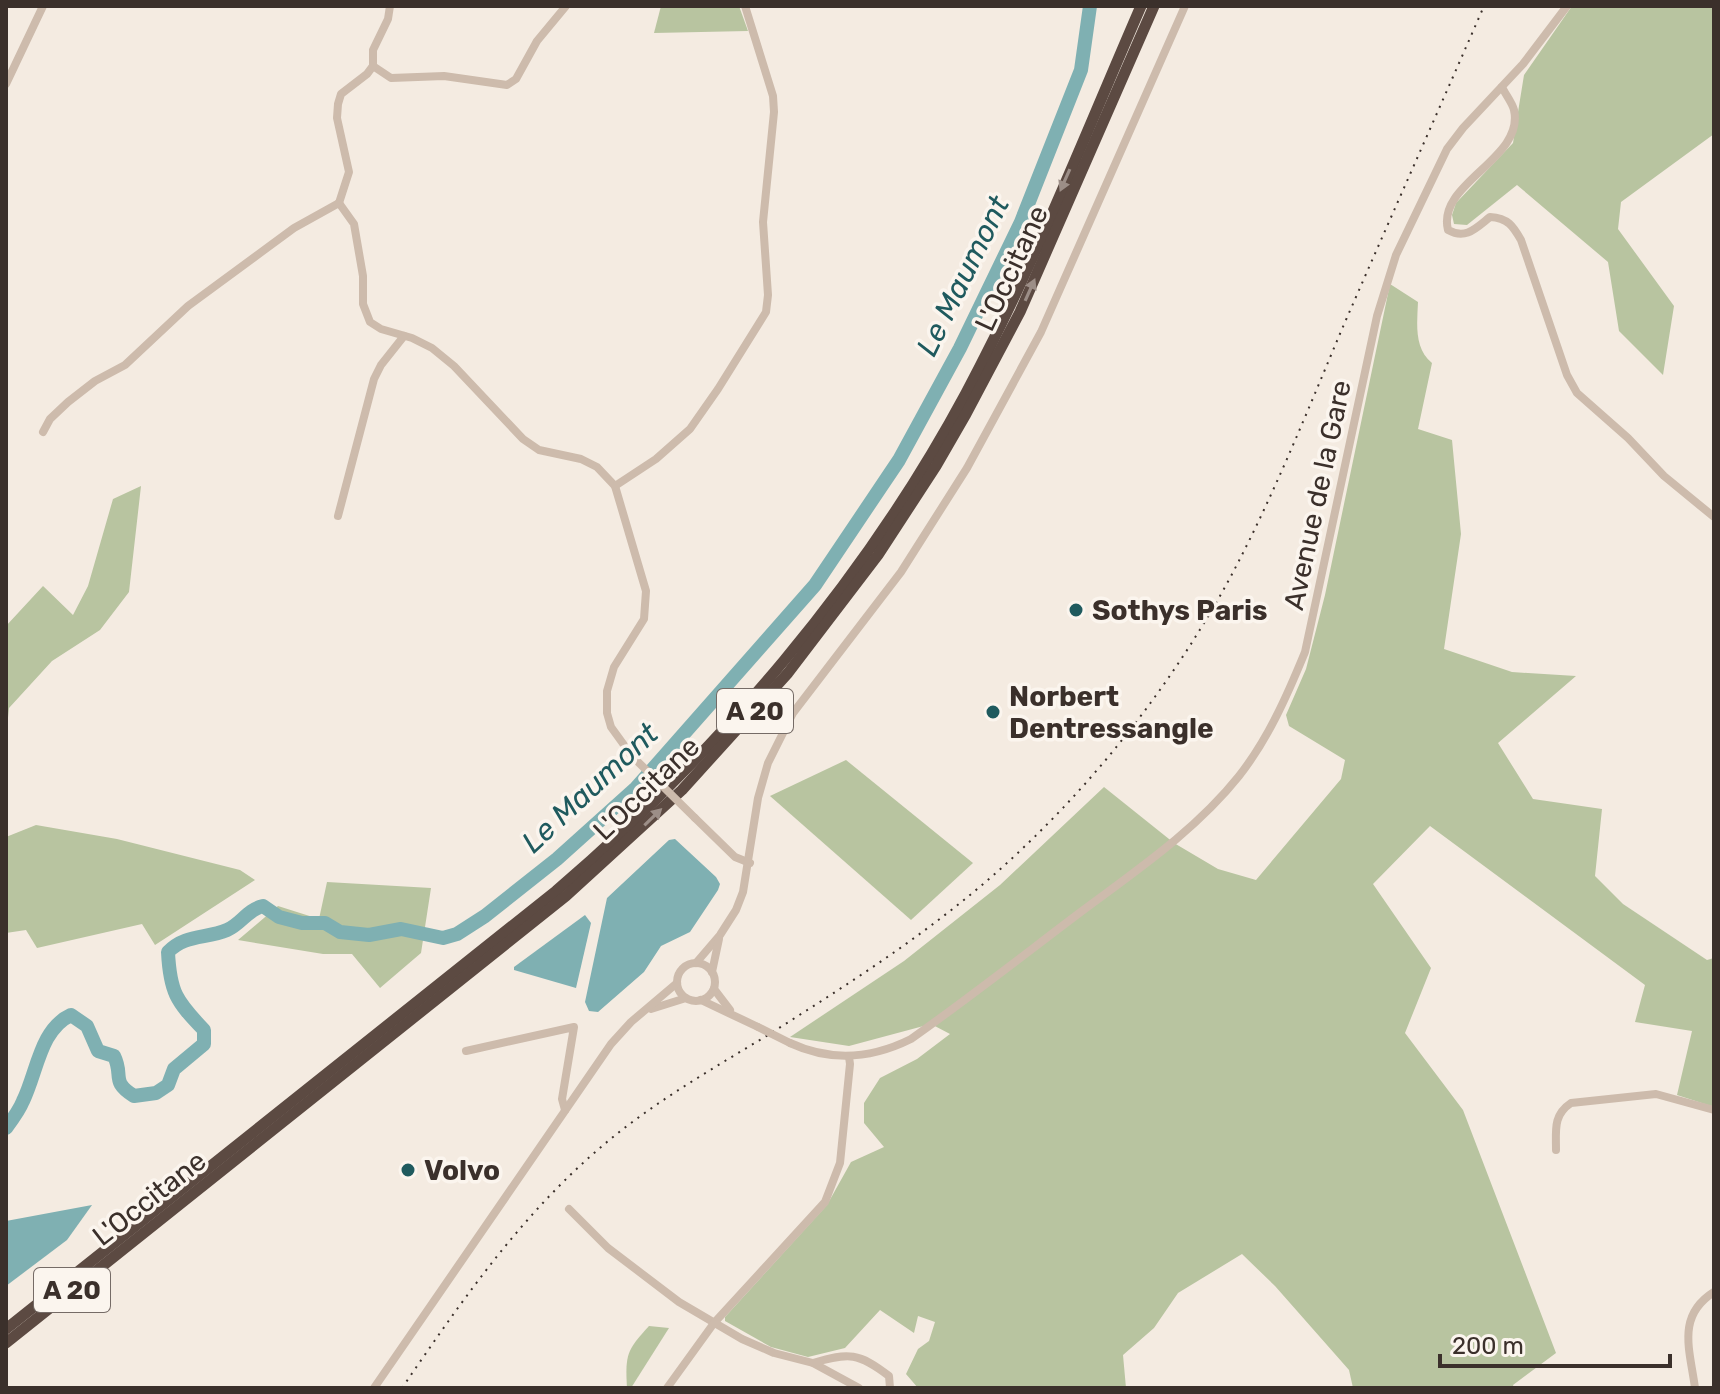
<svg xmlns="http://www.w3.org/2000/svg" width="1720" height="1394" viewBox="0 0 1720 1394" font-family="Rubik,sans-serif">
  <rect width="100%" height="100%" fill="#f4ebe1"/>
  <g fill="#b8c4a0">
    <path d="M661 6H739L748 31 654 33Z"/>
    <path d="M1572 6H1714V134L1621 202 1618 229 1674 306 1663 375 1619 331 1608 262 1517 185 1467 225 1454 224 1452 215 1456 203 1513 143 1524 75Z"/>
    <path d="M1390 284 1418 302C1417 324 1414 348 1432 363L1418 429 1452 440 1461 534 1444 649 1512 672 1576 676 1498 743 1533 799 1602 809 1595 876 1623 904 1707 960 1714 958V1107L1677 1095 1692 1031 1635 1022 1645 985 1430 826 1373 884 1431 968 1405 1033 1463 1110 1556 1353 1513 1385 1514 1388H1353L1349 1370 1275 1286 1242 1254 1178 1293 1154 1328 1123 1355 1126 1388H918L906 1374 918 1349 929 1341 935 1322 918 1316 914 1333 880 1310 845 1348 808 1357 771 1347 725 1321V1317L827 1205 851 1162 884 1147 864 1123V1103L880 1078 917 1059 950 1034 931 1024 849 1046 790 1037 904 961 1000 885 1104 787 1174 843 1218 869 1256 880 1341 779 1345 760 1289 726 1286 715 1306 669 1325 595Z"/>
    <path d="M141 486 129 592 100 630 52 661 9 708 6 737V626L43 586 73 615 88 586 113 499Z"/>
    <path d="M846 760 973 863 911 920 770 796Z"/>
    <path d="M36 825 117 839 240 870 255 880 155 945 142 924 37 948 26 930 6 933V837Z"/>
    <path d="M327 882 431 888 421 953 380 988 352 954H323L238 940 278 906 319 919Z"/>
    <path d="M649 1326 669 1328 631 1388H627C625 1354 627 1350 649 1326Z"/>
  </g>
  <g fill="#7fb0b2">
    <path d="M675 839 716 877 720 884 718 890 690 932 661 946 644 972 598 1012 589 1011 585 1002 607 898 669 840Z"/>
    <path d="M585 915 591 923 576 988 514 970V967Z"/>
    <path d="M92 1205 67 1240 6 1286V1221Z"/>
  </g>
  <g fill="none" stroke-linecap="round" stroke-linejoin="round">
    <path stroke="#7fb0b2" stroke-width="14" d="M6 1128C12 1120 19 1111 23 1101 37 1073 40 1029 71 1015L87 1026 98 1051 114 1056C124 1076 110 1081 134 1096L156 1093 168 1085 174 1069 204 1044V1030C176 1001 170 992 168 952 185 934 206 939 227 930 241 924 247 910 263 906L279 917 302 923H325L340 932 369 935 401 929 443 938 457 934 485 916 557 859 636 788 815 585 899 460 960 348 1021 222 1081 70 1090 6"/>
    <g stroke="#cdbbac" stroke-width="8">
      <path d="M373 66 391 78 444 76 507 85 516 79 537 41 566 6"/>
      <path d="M6 84 43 6"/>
      <path d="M1502 87C1505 94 1512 102 1514 110 1525 159 1436 183 1448 230 1466 240 1476 228 1490 217 1508 218 1513 226 1521 240L1567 375 1577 393 1628 438 1664 476 1714 517"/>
      <path d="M339 203 354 224 363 276V304L370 322 381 329 412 338 432 348 454 366 523 439 539 450 581 459 597 467 615 486 646 591 644 619 614 667 607 691V713L611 727 632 756"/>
      <path d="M339 203 349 172 337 118 338 104 341 94 367 74 373 66V50L388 19 390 6"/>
      <path d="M43 432 50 419 68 402 95 381 125 365 188 306 294 228 339 203"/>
      <path d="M615 486 656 459 690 429 718 389 766 312 768 295 763 222 774 112 773 96 745 6"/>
      <path d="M338 516 374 379 381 365 404 336"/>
      <path d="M695 818 735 857 750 863"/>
      <circle cx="696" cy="982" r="19"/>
      <path d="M696 963 720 935 736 910 743 892 758 798 768 763 793 713 901 572 967 468 1041 332 1185 6"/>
      <path d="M712 972 719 939"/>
      <path d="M714 989 730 1010"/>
      <path d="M701 1000 758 1027"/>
      <path d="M651 1009 686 998"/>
      <path d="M790 1043C831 1062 871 1059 911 1039 969 998 1025 954 1082 911 1137 870 1196 830 1239 776 1268 739 1287 696 1305 652L1377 316 1396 255 1447 149 1463 128 1523 64 1567 6"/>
      <path d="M466 1051 574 1027 562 1099 565 1110"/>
      <path d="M1556 1150C1556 1130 1553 1115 1571 1103L1656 1094 1714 1110"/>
      <path d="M569 1209 608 1248 679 1302 742 1339 774 1353 813 1363 859 1388"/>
      <path d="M813 1363C849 1352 859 1353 889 1376L890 1388"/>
      <path d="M374 1388 611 1044 631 1022 677 983"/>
      <path d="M667 1388 714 1323 825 1202 840 1163 850 1064 849 1057"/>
      <path d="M1695 1388C1690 1350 1676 1316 1714 1292"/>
    </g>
    <g stroke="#5c4a42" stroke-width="11">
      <path d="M6 1329 556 891C719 751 864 583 966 393 1033 268 1085 135 1141 6"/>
      <path d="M6 1343 566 896 682 790 788 673 878 555 936 466 966 414 1020 312 1154 6"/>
    </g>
    <path stroke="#3b302b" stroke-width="2" stroke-dasharray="2 6" stroke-linecap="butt" d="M402 1388C469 1290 535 1195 631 1123 675 1090 722 1063 768 1035 858 978 946 922 1023 848 1105 770 1177 676 1231 576 1273 497 1307 412 1342 329 1389 221 1437 114 1484 6"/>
    <g stroke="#cdbbac" stroke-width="8">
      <path d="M632 756 695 818"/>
      <path d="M758 1027 790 1043"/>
    </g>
  </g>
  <defs><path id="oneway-solid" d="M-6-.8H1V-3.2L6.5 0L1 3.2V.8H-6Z" transform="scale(2)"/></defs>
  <g fill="#9c8e87">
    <use href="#oneway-solid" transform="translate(1065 180) rotate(114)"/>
    <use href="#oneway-solid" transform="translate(1030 290) rotate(-66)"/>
    <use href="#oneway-solid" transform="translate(653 817) rotate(-44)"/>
  </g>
  <g fill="#1f5a5e" stroke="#fbf5ee" stroke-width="3">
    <circle cx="1076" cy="610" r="8"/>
    <circle cx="993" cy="712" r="8"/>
    <circle cx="408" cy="1170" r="8"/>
  </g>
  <g text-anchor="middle" stroke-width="7" stroke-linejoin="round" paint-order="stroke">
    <g fill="#fbf5ee" stroke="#756b66" stroke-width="2">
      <rect x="717" y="689" width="76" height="44" rx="6"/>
      <rect x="34" y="1268" width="76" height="44" rx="6"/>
    </g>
    <g font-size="26" font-weight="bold" fill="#3b302b">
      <text x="755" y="720">A 20</text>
      <text x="72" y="1299">A 20</text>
    </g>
    <g font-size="28" fill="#3b302b" stroke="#fbf5ee">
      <text transform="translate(1011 268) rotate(-65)" y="10">L'Occitane</text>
      <text transform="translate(1317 495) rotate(-78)" y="10">Avenue de la Gare</text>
      <text transform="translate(646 788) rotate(-44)" y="10">L'Occitane</text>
      <text transform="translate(149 1198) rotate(-38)" y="10">L'Occitane</text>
    </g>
    <g font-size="28" font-weight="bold" fill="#3b302b" stroke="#fbf5ee" text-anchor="start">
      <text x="1092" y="620">Sothys Paris</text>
      <text x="1009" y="706">Norbert<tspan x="1009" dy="32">Dentressangle</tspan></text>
      <text x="424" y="1180">Volvo</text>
    </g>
    <g font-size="30" font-style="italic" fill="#1f5a5e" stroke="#fbf5ee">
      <text transform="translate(963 276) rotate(-64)" y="10">Le Maumont</text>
      <text transform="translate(590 788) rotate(-43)" y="10">Le Maumont</text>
    </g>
  </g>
  <rect width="1720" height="1394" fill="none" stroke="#3b302b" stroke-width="16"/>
  <path d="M1440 1354v12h230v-12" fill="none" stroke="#3b302b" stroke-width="4"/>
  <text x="1452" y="1354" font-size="24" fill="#3b302b" stroke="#fbf5ee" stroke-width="6" paint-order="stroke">200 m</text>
</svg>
